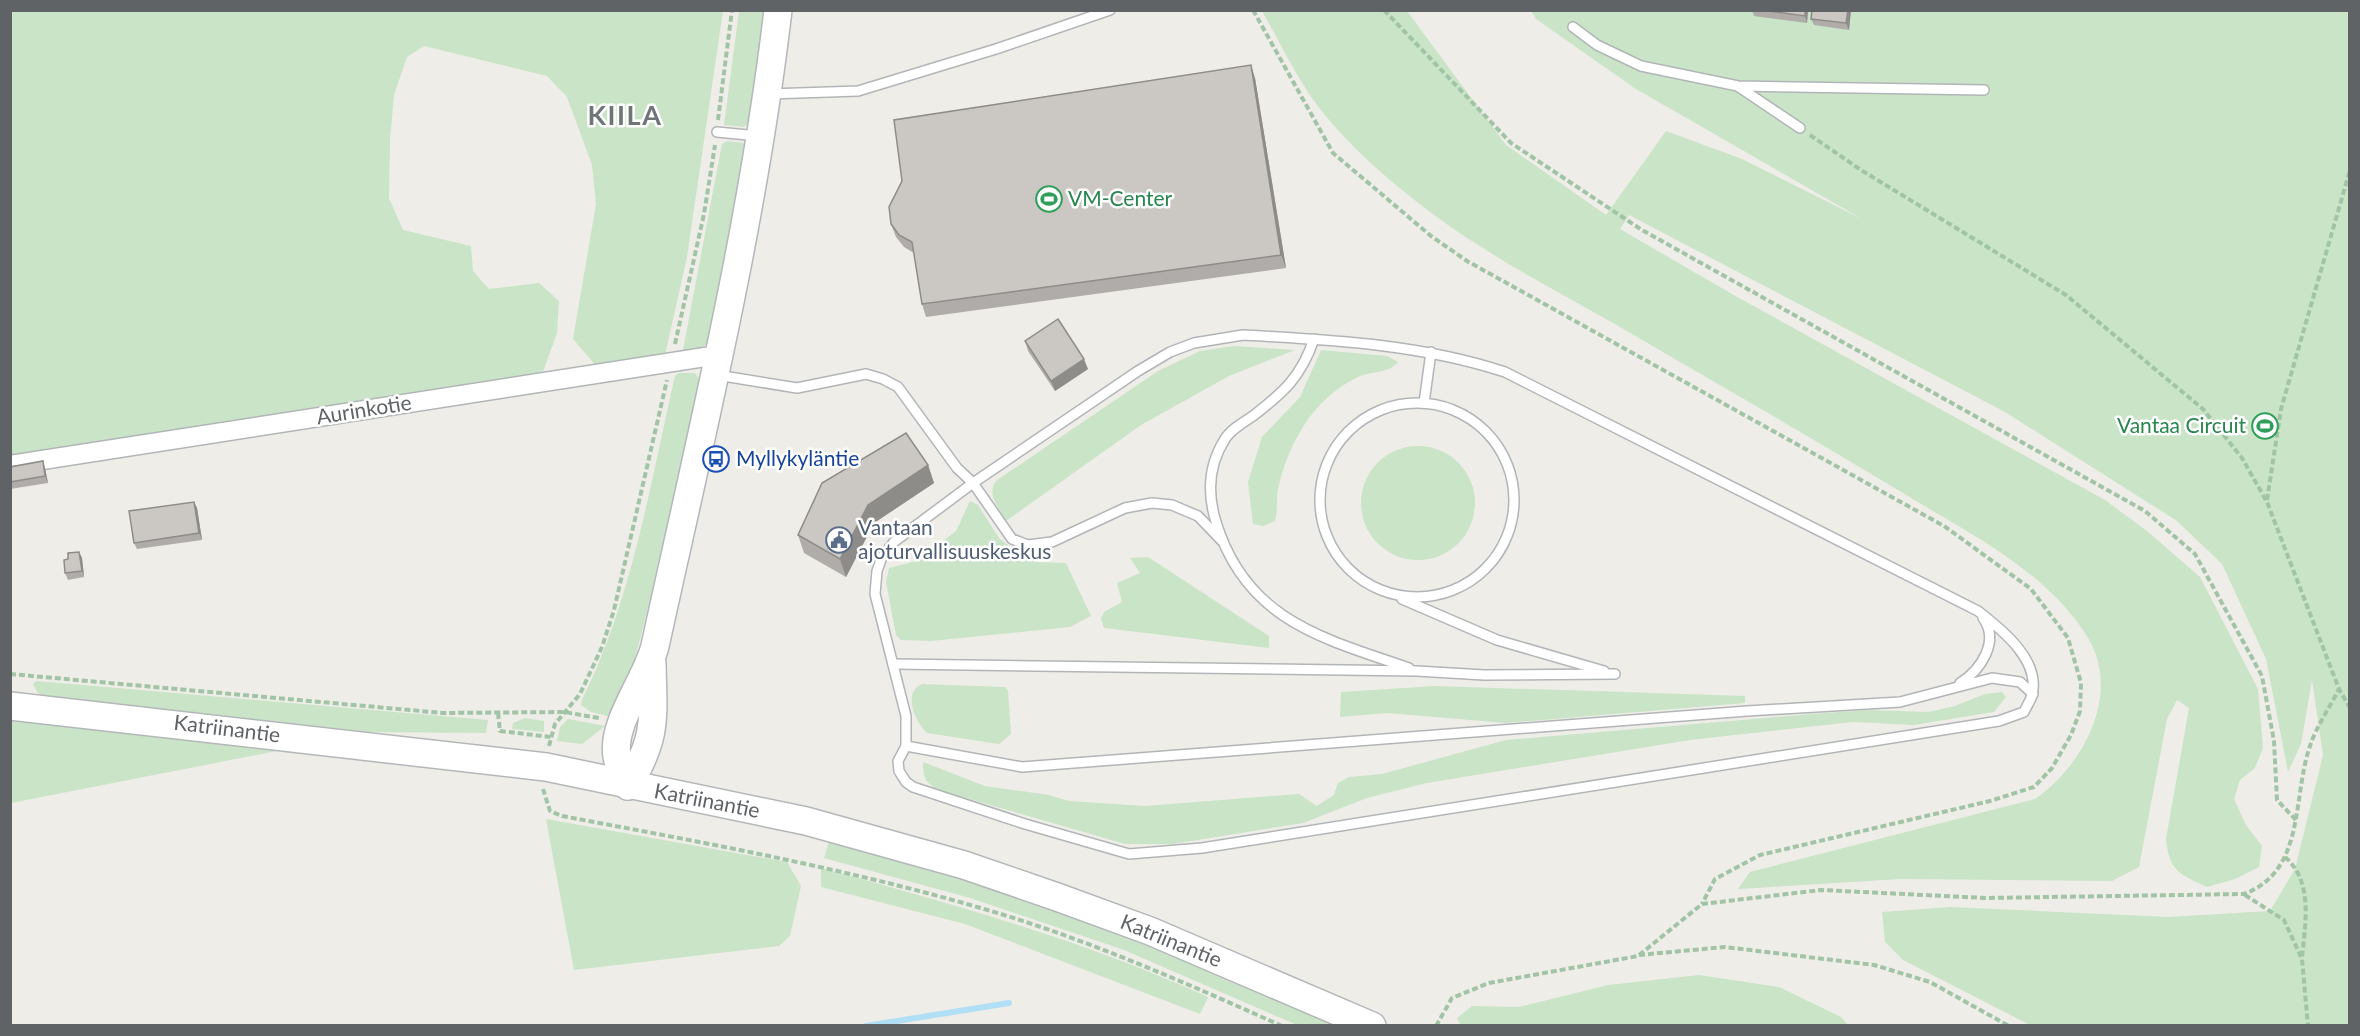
<svg xmlns="http://www.w3.org/2000/svg" width="2360" height="1036" viewBox="0 0 2360 1036" font-family="Lato,sans-serif">
  <rect width="100%" height="100%" fill="#efede8"/>
  <g fill="#cae4c7">
    <path d="M11 11H723L687 257 665 355 597 367 573 339 596 204 592 165 567 97 547 76 424 46 407 57 394 95 390 140 389 198 403 230 471 246 473 271 489 289 539 283 559 301 557 333 541 377 219 423 11 458Z"/>
    <path d="M739 11H767L752 120 744 127 724 125Z"/>
    <path d="M1262 11H1407L1506 145 1606 215 1666 131 1742 159 1862 219 1636 89 1536 19 1531 11H2349V1025H2030L1903 960 1885 942 1882 912 1950 907 2168 917 2270 911 2295 869 2323 755 2312 680 2301 744 2288 772 2266 659 2222 564 2177 521 2005 412 1629 215 1620 229 1732 294 2105 500 2147 531 2200 577 2258 689 2263 748 2255 768 2240 780 2234 799 2246 825 2262 846 2259 867 2235 879 2207 887C2179 874 2169 871 2166 839L2189 708 2177 700 2167 719 2139 867 2112 881 1901 879 1738 889 1750 872 2035 799C2083 766 2122 694 2088 638 2046 569 1964 531 1898 490 1803 433 1708 378 1613 323 1555 290 1491 257 1437 217 1392 184 1344 143 1311 97 1293 70 1278 39 1262 11Z"/>
    <path d="M727 141 745 143 749 150 711 341 698 351 683 350 722 144Z"/>
    <path d="M1234 346 1295 350 1229 376 1141 425 1006 521C999 508 985 493 997 480L1158 371 1200 351Z"/>
    <path d="M1321 350 1387 356 1398 362C1389 374 1369 371 1356 378 1313 399 1288 444 1278 489 1276 499 1278 510 1275 521L1263 526 1253 524 1248 482 1262 437 1300 397Z"/>
    <path d="M679 373H695L701 382 702 393 635 659 611 717 591 712 581 705 582 700C632 599 650 485 675 376Z"/>
    <circle cx="1418" cy="503" r="57"/>
    <path d="M970 501 978 505 999 538 1019 554 1036 562 1066 563 1091 616 1070 627 931 641 901 640 896 635 886 582 889 568 917 561 956 531Z"/>
    <path d="M1148 557 1269 636V648L1104 628 1101 619 1104 612 1122 602 1117 583 1140 573 1130 558Z"/>
    <path d="M36 681 488 720 486 733 370 732 44 698 37 692 33 684Z"/>
    <path d="M922 684 1005 687 1008 691 1011 734 999 744 927 733C915 722 902 692 922 684Z"/>
    <path d="M1435 686 1745 696V703L1506 723 1387 713 1340 717 1341 692Z"/>
    <path d="M2002 692 2006 697 1994 712 1914 725 1853 722 1690 740 1427 783 1367 798 1303 823 1173 844H1125L938 790C925 782 923 778 923 762L985 786 1049 795 1069 801 1145 806 1299 794 1317 806 1334 795 1338 783 1349 777 1382 774 1506 740 1812 714 1868 710 1928 712 1955 706 1985 694Z"/>
    <path d="M525 718 544 721V732L512 729 513 723Z"/>
    <path d="M568 719 605 726 582 744 557 741 560 727Z"/>
    <path d="M11 721 292 748 11 803Z"/>
    <path d="M546 819 787 862 801 886 790 936 779 946 574 970Z"/>
    <path d="M830 838 1095 919 1350 1025H1297L1124 950 970 898 824 858Z"/>
    <path d="M821 868C953 904 1083 940 1208 997L1200 1014 965 924 821 887Z"/>
    <path d="M1699 975 1779 987 1841 1017 1848 1025 1461 1026 1457 1018 1472 1006 1519 1007 1608 985Z"/>
  </g>
  <g fill="none" stroke-linecap="round" stroke-linejoin="round">
    <path stroke="#b1dff6" stroke-width="6" d="M866 1026 1009 1003"/>
    <g stroke="#b2b5b8" stroke-width="12">
      <g id="lane">
        <path d="M1573 27 1597 45 1641 66 1738 86 1984 90"/>
        <path d="M1739 87 1800 128"/>
        <path d="M769 94 858 91 996 49 1110 10"/>
        <path d="M717 132 758 136"/>
        <path d="M1243 335C1332 340 1420 344 1505 372L1978 611C2001 629 2041 660 2032 695 2031 700 2026 707 2024 712L1999 721 1202 848 1129 854 1025 824 913 787 906 782 899 771 898 761 906 746V716L875 594 877 571 882 557 894 542 973 483 1138 371 1170 352 1194 343Z"/>
        <path d="M1314 339C1301 377 1284 392 1253 416 1244 422 1231 429 1225 439 1209 464 1207 493 1216 522 1246 620 1322 638 1409 668"/>
        <path d="M717 375 797 388 866 374 883 379 898 387 957 468 973 483 1012 539 1028 545 1052 542 1125 508 1152 503 1172 505 1198 516 1222 541"/>
        <path d="M1424 403 1431 352"/>
        <circle cx="1417" cy="500" r="97"/>
        <path d="M1402 599 1497 640 1604 671"/>
        <path d="M893 664 1417 671 1484 675 1615 674"/>
        <path d="M1960 683C1981 670 2000 641 1983 618"/>
        <path d="M906 746 1022 767 1747 711 1900 702 1992 678 2020 682 2033 694"/>
      </g>
    </g>
    <g stroke="#b2b5b8" stroke-width="21">
      <path id="street" d="M10 465 718 355"/>
    </g>
    <g stroke="#b4b7ba" stroke-width="30">
      <g id="secondary">
        <path d="M10 706 546 767 806 821 964 865 1057 897 1150 931 1372 1026"/>
        <path d="M628 786C624 776 618 766 617 756 611 723 647 679 655 646 701 436 753 224 778 10"/>
        <path d="M628 786C658 735 653 719 652 663"/>
      </g>
    </g>
    <g stroke="#a1c4a7" stroke-width="4" stroke-dasharray="6 3" stroke-linecap="butt">
      <path d="M1253 10 1333 153 1431 236 1467 261 1944 526 2031 589 2068 638 2081 683 2080 711 2071 735 2052 768 2034 787 1990 801 1760 855 1715 879 1702 904"/>
      <path d="M1384 10 1511 143 1642 230 2145 511 2195 554 2262 676 2274 741 2277 800 2296 820"/>
      <path d="M718 120 732 10"/>
      <path d="M1810 135 1861 170 2066 295 2203 409 2242 458 2267 502 2339 689 2350 708"/>
      <path d="M675 344 704 214 715 145"/>
      <path d="M2267 500 2281 409 2350 170"/>
      <path d="M10 674 443 713 564 712 599 718"/>
      <path d="M498 713 500 731 551 737"/>
      <path d="M549 746 555 724 580 694 602 647 614 610 667 380"/>
      <path d="M543 789 550 811 562 816C706 843 850 869 991 911 1091 941 1186 983 1282 1026"/>
      <path d="M2285 857C2314 882 2305 925 2302 958"/>
      <path d="M2245 895 2284 920 2302 959 2308 1026"/>
      <path d="M1639 955 1725 947 1874 965 1930 982 2009 1026"/>
      <path d="M1436 1026 1452 998 1489 983 1638 956 1702 904 1821 890 1985 898 2244 894C2306 871 2292 797 2310 746 2316 727 2330 707 2339 689"/>
    </g>
    <use href="#lane" stroke="#fff" stroke-width="9"/>
    <use href="#street" stroke="#fff" stroke-width="18"/>
    <use href="#secondary" stroke="#fff" stroke-width="27"/>
  </g>
  <g fill="#afaca9">
    <path d="M1752 10H1808L1807 23 1754 16Z"/>
    <path d="M1812 10H1851L1849 30 1814 25 1811 19Z"/>
    <path d="M1255 78 1286 268 926 317 922 304 914 253 904 247 896 237 891 224 902 181Z"/>
    <path d="M1025 341 1088 369 1055 391 1028 351Z"/>
    <path d="M928 465 934 483 874 523 846 577 804 553 798 535Z"/>
    <path d="M10 467 45 468 48 483 10 489Z"/>
    <path d="M194 502 197 508 202 540 137 549 134 543Z"/>
    <path d="M79 552 82 558 84 577 68 580 65 573 68 559Z"/>
  </g>
  <g fill="#8e8c89">
    <path d="M1805 10H1808L1807 23 1805 16Z"/>
    <path d="M1848 10H1851L1849 30 1846 23Z"/>
    <path d="M1251 65 1255 78 1286 268 1281 255Z"/>
    <path d="M1084 359 1088 369 1055 391 1051 381Z"/>
    <path d="M43 461 45 468 48 483 45 476Z"/>
    <path d="M928 465 934 483 874 523 846 577 840 559 868 505Z"/>
    <path d="M194 502 197 508 202 540 199 533Z"/>
    <path d="M79 552 82 558 84 577 82 571Z"/>
  </g>
  <g fill="#cbc8c4" stroke="#8e8c89" stroke-width="1.5">
    <path d="M1762 10H1805V16Z"/>
    <path d="M1812 10H1848L1846 23 1811 19Z"/>
    <path d="M1251 65 1281 255 922 304 912 242 899 235 891 224 889 207 902 181 894 120Z"/>
    <path d="M1058 319 1084 359 1051 381 1025 341Z"/>
    <path d="M906 433 928 465 868 505 840 559 798 535 822 483Z"/>
    <path d="M43 461 45 476 10 482V467Z"/>
    <path d="M194 502 199 533 134 543 129 511Z"/>
    <path d="M79 552 82 571 65 573 64 560 68 559V553Z"/>
  </g>
  <defs>
    <g id="stadium-ring" transform="scale(1.35)"><circle r="9.5" fill="#fff" stroke="#2e9e5b" stroke-width="1.5"/><path d="M0-5a6.5 5 0 1 0 0 10a6.5 5 0 1 0 0-10ZM-3.5-1.8h7v3.6h-7Z" fill="#2e9e5b"/></g>
    <g id="bus-ring" transform="scale(1.35)"><circle r="9.5" fill="#fff" stroke="#1a4fb4" stroke-width="1.5"/><path d="M-5-6H5V4H4V6H2V4H-2V6H-4V4H-5ZM-3.5-4V0h7V-4ZM-3.5 1.2v1.5H-2V1.2ZM2 1.2v1.5H3.5V1.2Z" fill="#1a4fb4"/></g>
    <g id="civic-ring" transform="scale(1.35)"><circle r="9.5" fill="#fff" stroke="#5c6f8a" stroke-width="1.5"/><path d="M-.6-6.5H3V-4.5H.6V-3L4-1V1h2V6H-6V1h2V-1L-.6-3ZM-1.2 2.5V6h2.4V2.5Z" fill="#5c6f8a"/></g>
  </defs>
  <g fill-rule="evenodd">
    <use href="#stadium-ring" x="1049" y="199"/>
    <use href="#stadium-ring" x="2265" y="426"/>
    <use href="#bus-ring" x="716" y="459"/>
    <use href="#civic-ring" x="839" y="540"/>
  </g>
  <g text-anchor="middle" stroke-width="5" stroke-linejoin="round" paint-order="stroke">
    <g font-size="21" fill="#27864d" stroke="#fff" text-anchor="start">
      <text x="1068" y="206">VM-Center</text>
      <text x="2246" y="433" text-anchor="end">Vantaa Circuit</text>
    </g>
    <g font-size="21" fill="#5f6366" stroke="#fff">
      <text transform="translate(364 410) rotate(-9)" y="7">Aurinkotie</text>
      <text transform="translate(227 729) rotate(7)" y="7">Katriinantie</text>
      <text transform="translate(707 801) rotate(11)" y="7">Katriinantie</text>
      <text transform="translate(1171 941) rotate(22)" y="7">Katriinantie</text>
    </g>
    <g font-size="21" fill="#164399" stroke="#fff" text-anchor="start">
      <text x="736" y="466">Myllykyläntie</text>
    </g>
    <g font-size="21" fill="#4e5e75" stroke="#fff" text-anchor="start">
      <text x="858" y="535">Vantaan<tspan x="858" dy="24">ajoturvallisuuskeskus</tspan></text>
    </g>
    <g font-size="27" font-weight="bold" letter-spacing="1.5" fill="#707578" stroke="#fff">
      <text x="625" y="125">KIILA</text>
    </g>
  </g>
  <rect width="2360" height="1036" fill="none" stroke="#5f6366" stroke-width="24"/>
</svg>
